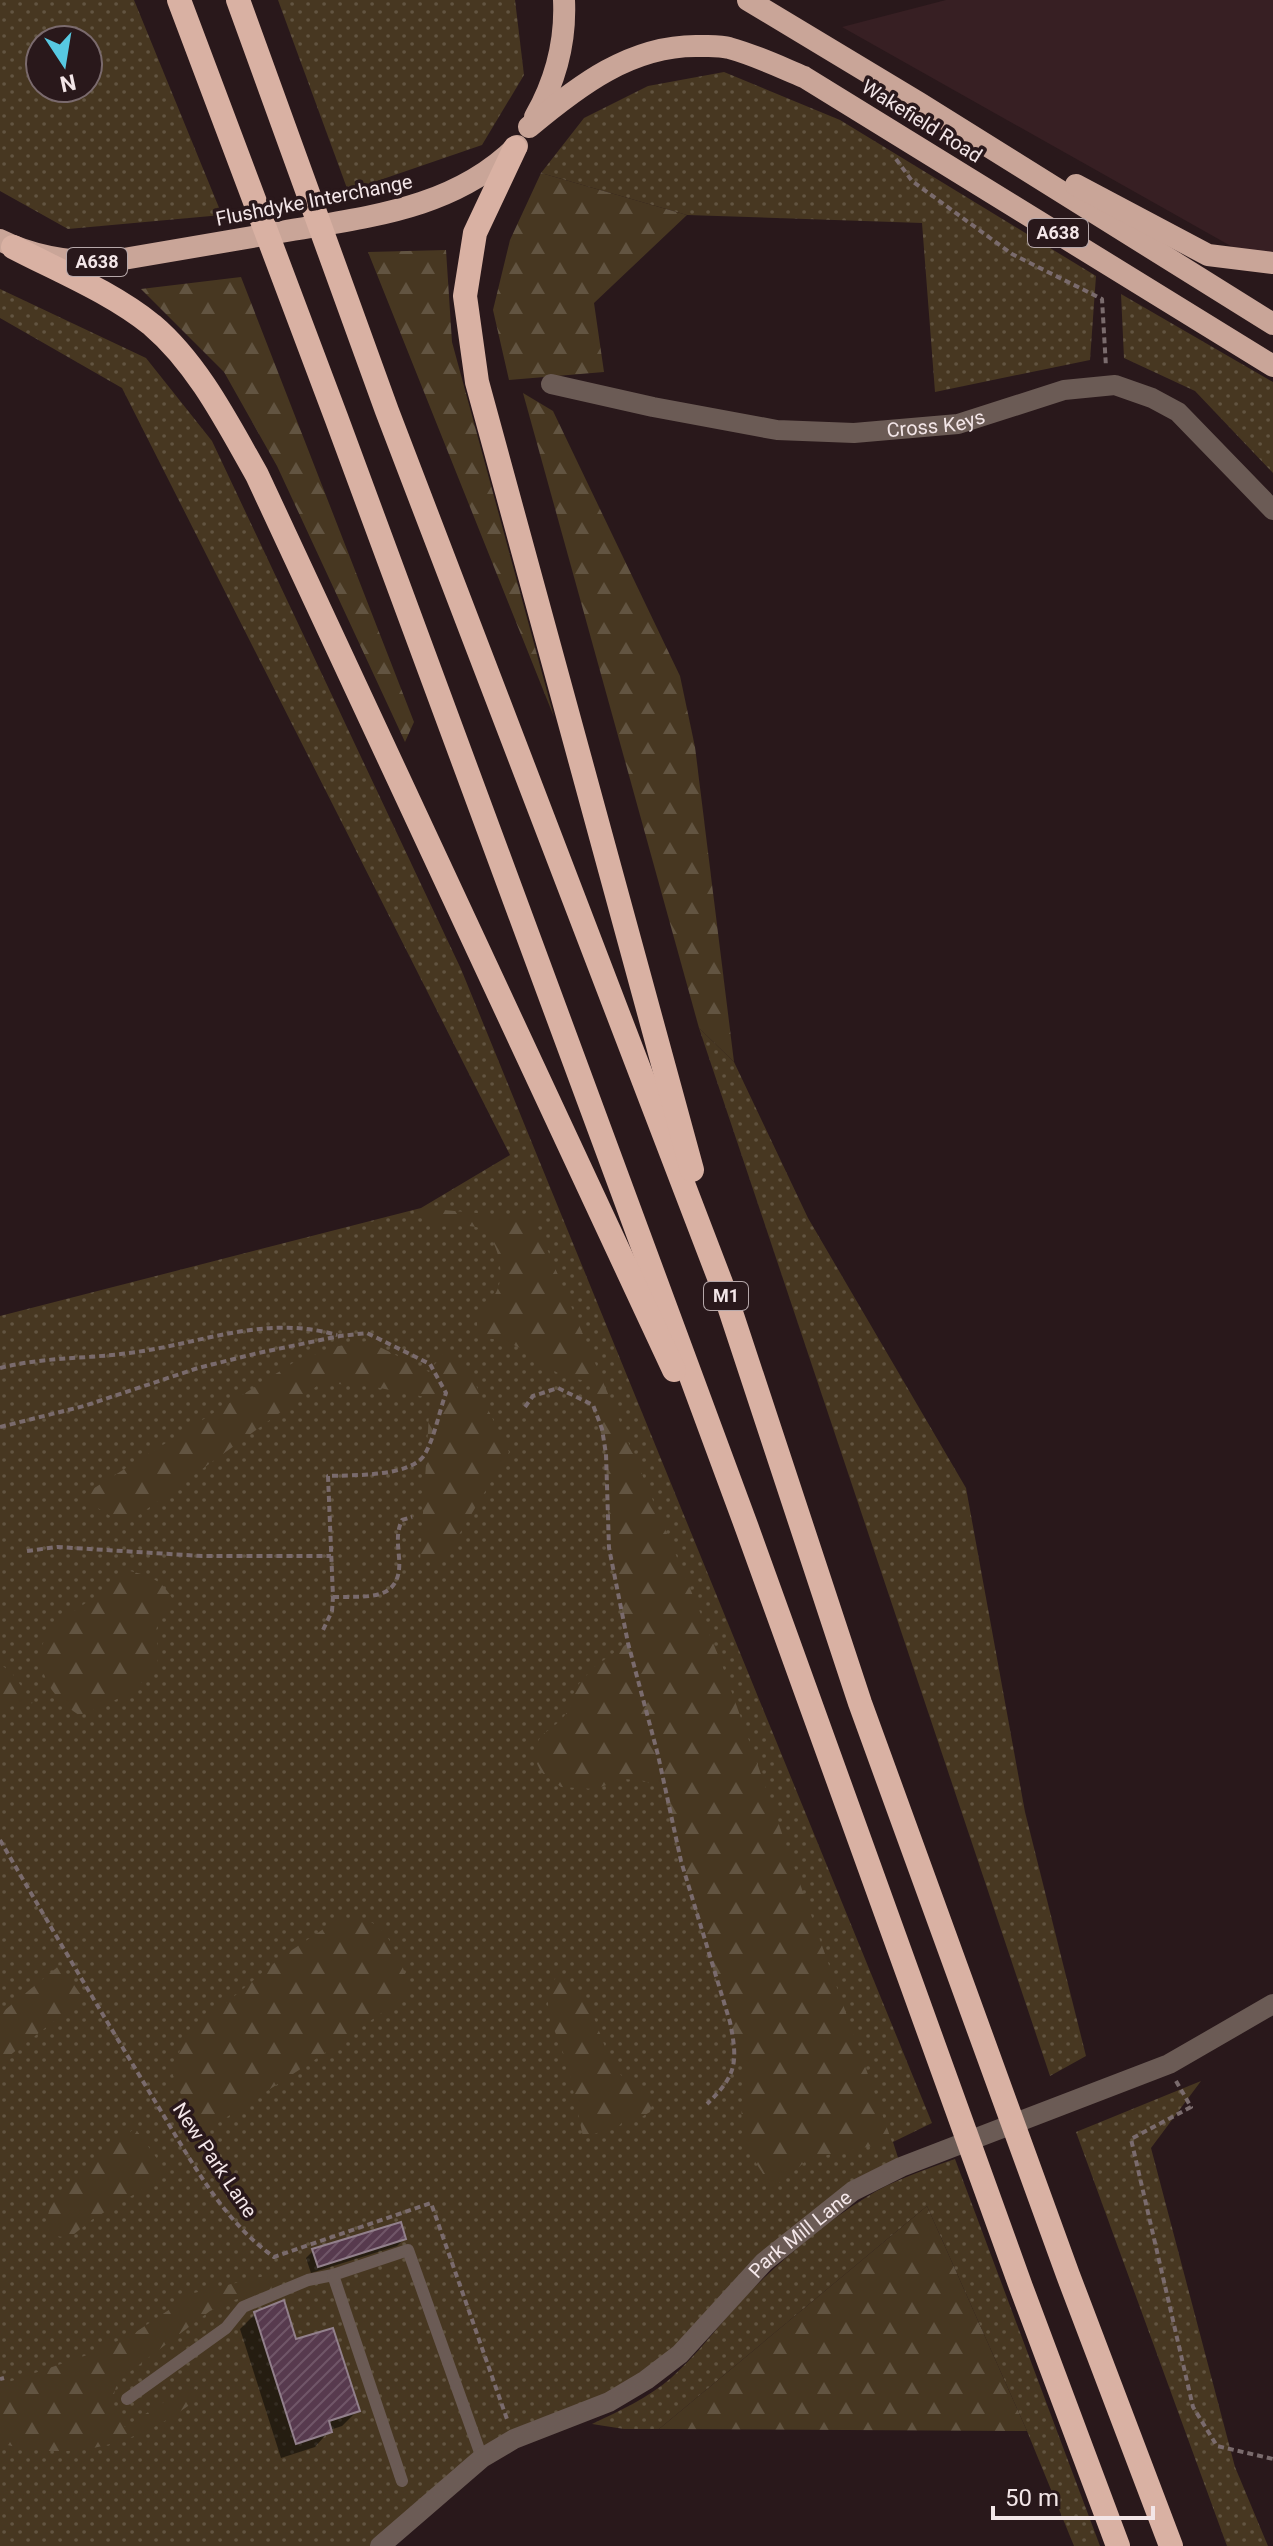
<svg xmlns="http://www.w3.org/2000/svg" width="1273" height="2546" viewBox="0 0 1273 2546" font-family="Roboto,sans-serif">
  <defs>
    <pattern id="grass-dots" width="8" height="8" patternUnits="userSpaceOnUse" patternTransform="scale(2)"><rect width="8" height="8" fill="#473721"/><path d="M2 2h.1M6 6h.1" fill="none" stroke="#625441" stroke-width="1.8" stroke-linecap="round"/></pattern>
    <pattern id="forest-firs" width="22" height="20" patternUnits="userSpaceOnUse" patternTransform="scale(2)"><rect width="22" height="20" fill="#473721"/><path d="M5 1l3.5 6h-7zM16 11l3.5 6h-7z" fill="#625441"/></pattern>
    <pattern id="building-hatch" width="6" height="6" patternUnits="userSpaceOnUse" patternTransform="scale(2)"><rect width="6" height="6" fill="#573a4e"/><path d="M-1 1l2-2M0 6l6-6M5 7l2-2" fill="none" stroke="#705668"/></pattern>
  </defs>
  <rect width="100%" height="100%" fill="#29181b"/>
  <path fill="#371f23" d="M946 0H1273V263H1261L842 27Z"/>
  <g fill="url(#grass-dots)" fill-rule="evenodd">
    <path d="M0 0H134L222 215 68 229 0 191ZM40 40H88V88H40Z"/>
    <path d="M278 0H515L524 75 482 145 348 191Z"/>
    <path d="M724 72 840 120 1096 276 1090 360 935 392 922 223 687 215 541 173 584 118 648 86Z"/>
    <path d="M0 289 146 358 212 441 461 969 932 2123 893 2142 901 2167 853 2191 646 2380 514 2439 380 2546H0V1316L421 1208 510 1155 122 388 0 318Z"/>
    <path d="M1121 294 1273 382V473L1195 391 1124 358Z"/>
    <path d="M699 1028 734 1062 808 1218 966 1488 1025 1812 1086 2056 1050 2076Z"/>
    <path d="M1201 2081 1151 2148 1235 2467 1268 2546H1227L1076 2132Z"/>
    <path d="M955 2159 1100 2546H1074L1027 2431 927 2206 659 2429H624L592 2424C619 2411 648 2398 671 2378 698 2354 718 2326 742 2300 775 2265 823 2224 865 2198 893 2180 924 2170 955 2159Z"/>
  </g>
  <g fill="url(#forest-firs)">
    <path d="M541 173 687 215 594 303 604 372 509 380 493 310 510 240Z"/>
    <path d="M446 250 452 342 554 717 368 252Z"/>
    <path d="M241 277 414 722 405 742 277 466 224 372 141 289Z"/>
    <path d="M523 393 553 411 680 676 695 747 734 1062 699 1028Z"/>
    <path d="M421 1208 534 1218 721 1662 892 2142 808 2159 783 2181 771 2186C762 2172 751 2157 745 2141 738 2122 744 2092 743 2070L681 1861 667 1793 645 1781 625 1779 594 1789 561 1787 541 1772 532 1753 541 1736 560 1721 569 1710 577 1686 594 1667 628 1643 609 1548 606 1454 589 1382C579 1379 567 1378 558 1373 526 1356 521 1339 479 1338 471 1306 490 1310 498 1288 505 1270 497 1233 476 1227 464 1224 445 1227 432 1226Z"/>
    <path d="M368 1341 429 1372 448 1347 472 1377 509 1452 443 1561H420L430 1398 370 1386 321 1383 125 1525 80 1497 296 1361 339 1346Z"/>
    <path d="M130 1571C151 1576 163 1581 173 1600 165 1610 157 1620 156 1633 155 1639 159 1646 159 1652 159 1683 105 1707 79 1715 65 1706 52 1694 46 1679 41 1668 38 1654 43 1643 57 1615 108 1592 130 1571Z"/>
    <path d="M0 1664 12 1673 33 1703 0 1708Z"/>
    <path d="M340 1918C348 1919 358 1918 366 1920 390 1927 405 1970 411 1992L328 2051 198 2136 173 2075 183 2039 280 1958Z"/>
    <path d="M60 1965 81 1995 62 2015 0 2063V2014Z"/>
    <path d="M557 1976C597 1995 595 2034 615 2068 623 2081 642 2088 653 2100L650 2112 638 2119 626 2118 618 2127 583 2137C578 2112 573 2088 567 2064 559 2035 535 2003 557 1976Z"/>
    <path d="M135 2128 168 2174 93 2219 69 2238 44 2234 50 2206 80 2172Z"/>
    <path d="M927 2206 1027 2431 659 2429Z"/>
    <path d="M269 2275 272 2290 234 2300 210 2311 119 2380C110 2398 112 2411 125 2427L164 2402 196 2389V2400C138 2445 72 2463 0 2443V2385L87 2355 133 2334 194 2293Z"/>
  </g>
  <g fill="#0007">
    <path d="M404 2239 397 2246 311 2273 306 2258 313 2251Z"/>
    <path d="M255 2314 295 2342 357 2411 342 2426 330 2430 315 2447 281 2458 240 2329Z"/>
  </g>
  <g fill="url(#building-hatch)" stroke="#92808c" stroke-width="2">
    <path d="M401 2222 406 2239 318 2267 312 2249Z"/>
    <path d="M284 2300 296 2339 333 2328 360 2411 329 2421 332 2432 296 2444 254 2312Z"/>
  </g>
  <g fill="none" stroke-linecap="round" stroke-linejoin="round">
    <g stroke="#7a6b6d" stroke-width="4" stroke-dasharray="6 4" stroke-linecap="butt">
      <path d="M896 159 912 181 1012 254 1102 299 1106 367"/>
      <path d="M0 1368C42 1357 86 1359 129 1353 202 1344 263 1314 337 1335"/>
      <path d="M525 1407 533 1396 558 1388 593 1405 602 1429 606 1454 609 1548 628 1643 658 1755 681 1861 730 2022C738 2062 737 2075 707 2104"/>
      <path d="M0 1427 84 1406 198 1368 258 1353 340 1336 367 1333 430 1364 446 1393C439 1412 435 1436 425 1454 412 1477 352 1475 328 1476L333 1597 332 1611 323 1630"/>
      <path d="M27 1551 57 1547 202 1556H331"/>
      <path d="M333 1597C367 1596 403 1603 399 1557 398 1544 396 1533 402 1520L412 1517"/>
      <path d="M0 1840C50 1926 101 2012 153 2098 187 2153 220 2219 274 2257L431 2203 508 2422"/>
      <path d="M1176 2081 1191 2107 1131 2139 1193 2407 1217 2446 1273 2459"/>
      <path d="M0 2379 4 2378"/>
    </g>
    <g stroke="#6b5b55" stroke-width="12">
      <path d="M127 2399 226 2328 243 2307 308 2280 333 2275"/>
      <path d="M402 2481 333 2275 408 2250 482 2458"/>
    </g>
    <g stroke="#6b5b55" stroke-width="20">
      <path id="s1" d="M551 384 653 407 777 430 854 433 958 424 1064 390 1115 385 1152 398 1178 412 1273 510"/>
      <path id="s2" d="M380 2546 482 2458 514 2439 609 2402 646 2380 680 2354 764 2262 853 2191 901 2167 1169 2064 1273 2004"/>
    </g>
    <g stroke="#c9a598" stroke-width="22">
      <path d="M748 0 919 103 1273 324"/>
      <path d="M535 117C556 80 566 43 564 0"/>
      <path d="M529 127C578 86 631 45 698 46 708 46 720 45 729 48 755 55 780 67 804 77L1273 366"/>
      <path d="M1076 185 1208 255 1273 263"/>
      <path d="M0 240C34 257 69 262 106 262 165 252 223 242 281 232 365 217 453 210 517 146"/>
    </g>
    <g stroke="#d9b1a3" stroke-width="24">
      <path d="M179 0 336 417 747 1528 1021 2287 1118 2546"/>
      <path d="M238 0 387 411 723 1288 860 1703 1068 2275 1171 2546"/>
      <path d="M515 148 475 233 465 296 477 382 692 1170"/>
      <path d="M13 247C59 271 111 292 152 325 198 364 228 424 257 475L674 1370"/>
    </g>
  </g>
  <g text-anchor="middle" stroke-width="7" stroke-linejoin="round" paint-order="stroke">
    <g fill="#29181b" stroke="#b6a8aa" stroke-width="2">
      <rect x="1028" y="219" width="60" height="28" rx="6"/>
      <rect x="67" y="248" width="60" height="28" rx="6"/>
      <rect x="704" y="1282" width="44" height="28" rx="6"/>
    </g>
    <g font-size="18" font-weight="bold" fill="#f3e6e8">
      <text x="1058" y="239">A638</text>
      <text x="97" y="268">A638</text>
      <text x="726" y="1302">M1</text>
    </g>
    <g font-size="20" fill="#f3e6e8" stroke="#29181b">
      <text transform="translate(922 121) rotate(32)" y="7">Wakefield Road</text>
      <text transform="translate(314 200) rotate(-11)" y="7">Flushdyke Interchange</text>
      <text dy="7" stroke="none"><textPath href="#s1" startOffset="390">Cross Keys</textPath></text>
      <text transform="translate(215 2160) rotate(56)" y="7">New Park Lane</text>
      <text dy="7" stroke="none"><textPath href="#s2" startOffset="530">Park Mill Lane</textPath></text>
    </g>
  </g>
  <g transform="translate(64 64) rotate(168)"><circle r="38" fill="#29181b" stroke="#7a6a6d" stroke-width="2"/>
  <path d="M0-6L14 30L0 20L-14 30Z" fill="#57c9e2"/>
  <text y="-12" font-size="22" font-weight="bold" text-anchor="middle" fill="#f3e6e8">N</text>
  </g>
  <path d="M993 2506v12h160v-12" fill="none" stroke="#f3e6e8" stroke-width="4"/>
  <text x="1005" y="2506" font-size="24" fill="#f3e6e8" stroke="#29181b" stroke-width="6" paint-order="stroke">50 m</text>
</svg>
